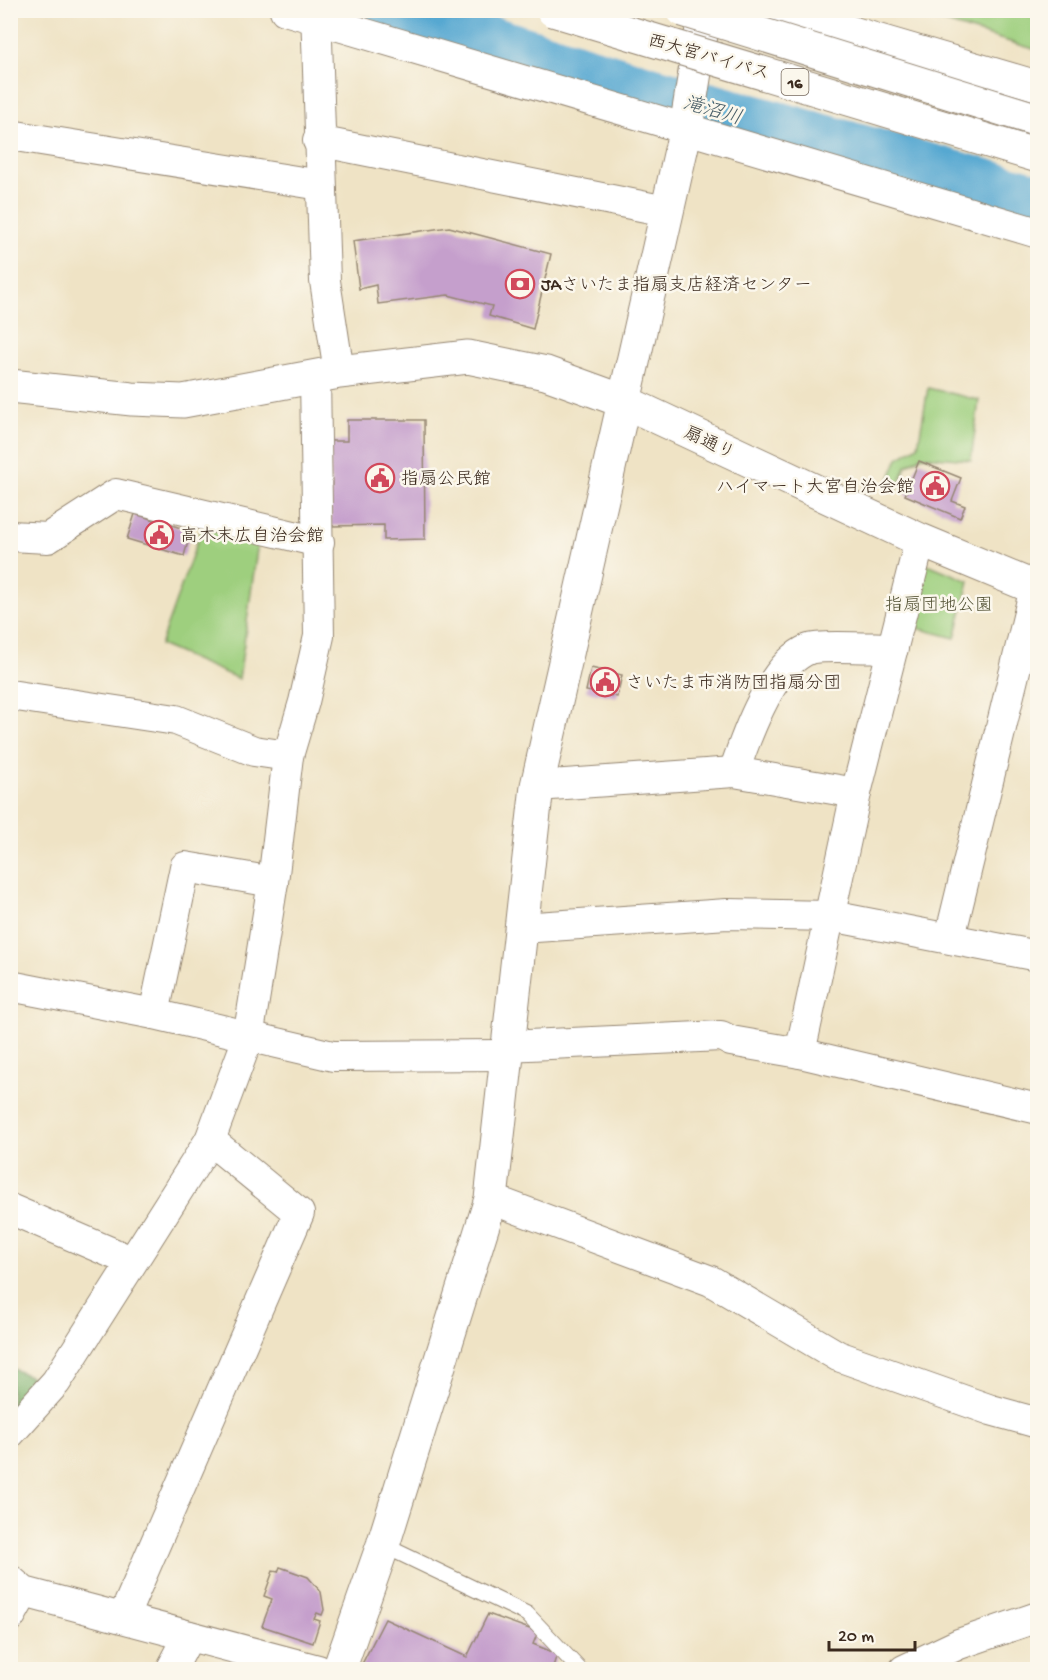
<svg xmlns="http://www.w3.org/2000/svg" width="1048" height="1680" viewBox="0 0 1048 1680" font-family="'Gochi Hand','Klee One',sans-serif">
  <rect width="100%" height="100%" fill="#fbf7ec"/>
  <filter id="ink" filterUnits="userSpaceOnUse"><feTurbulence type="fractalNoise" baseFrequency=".0167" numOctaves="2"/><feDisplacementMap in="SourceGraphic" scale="12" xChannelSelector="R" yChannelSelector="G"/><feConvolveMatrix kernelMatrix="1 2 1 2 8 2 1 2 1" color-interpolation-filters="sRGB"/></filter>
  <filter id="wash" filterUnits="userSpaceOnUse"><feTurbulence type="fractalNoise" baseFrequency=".008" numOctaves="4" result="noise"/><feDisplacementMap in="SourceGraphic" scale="24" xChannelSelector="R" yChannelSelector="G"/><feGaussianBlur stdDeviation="1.35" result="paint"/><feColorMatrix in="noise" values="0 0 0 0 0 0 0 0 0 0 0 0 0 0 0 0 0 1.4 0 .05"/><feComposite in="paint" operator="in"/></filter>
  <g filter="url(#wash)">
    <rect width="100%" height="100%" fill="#efe3c5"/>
    <g fill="#9ecf7e" stroke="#6c7c4e" stroke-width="1.5">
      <path d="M906 11H1037V50Z"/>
      <path d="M928 388 979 400 971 460 922 456 906 466 897 490 886 488 898 458 918 446Z"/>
      <path d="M202 528 258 542 239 679 160 645Z"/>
      <path d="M930 565 969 581 955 638 909 626 922 567Z"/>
    </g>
    <path fill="#7eb26d" stroke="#5c6e46" stroke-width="1.5" d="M11 1368 36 1379 11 1410Z"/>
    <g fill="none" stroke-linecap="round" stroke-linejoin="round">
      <path stroke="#57a8d1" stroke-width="51" d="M391 10 652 92 1038 199"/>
    </g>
    <g id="blocks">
      <g fill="#c59fcc">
        <path d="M449 227 551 254 533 329 489 316 492 306 448 295 378 304 376 285 359 289 353 241Z"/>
        <path d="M347 420H424L425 539 384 540V525L331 526 330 441H347Z"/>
        <path d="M919 461 961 478 952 501 965 506 960 518 905 495Z"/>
        <path d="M135 514 191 531 184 556 127 539Z"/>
        <path d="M591 668 622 675 617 697 586 691Z"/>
        <path d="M280 1567 308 1577 321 1592 324 1610 322 1615 317 1613 314 1619 320 1621 313 1643 262 1626 272 1599 264 1596 273 1571 278 1572Z"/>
        <path d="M488 1614 538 1632 533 1644 557 1654 552 1670H369L361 1666 385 1619 467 1657Z"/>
      </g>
    </g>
  </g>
  <g filter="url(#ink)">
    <use href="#blocks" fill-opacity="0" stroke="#958672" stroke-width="1.5"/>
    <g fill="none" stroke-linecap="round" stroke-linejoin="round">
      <g stroke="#958672" stroke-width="17">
        <path id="service" d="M383 1545 527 1614 580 1670"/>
      </g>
      <g stroke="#958672" stroke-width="32">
        <g id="minor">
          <path d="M285 10 1038 233"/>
          <path d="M316 10 325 281 339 372"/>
          <path d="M779 10 1038 86"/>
          <path d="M10 135 321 185"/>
          <path d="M318 141 666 211"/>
          <path d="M10 536 48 538 116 494 319 542"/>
          <path d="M920 540 856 793 800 1053 1038 1109"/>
          <path d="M10 695 176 720 254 751 288 756"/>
          <path d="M734 772C746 736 771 664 809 649 820 645 877 648 893 648"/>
          <path d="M537 786 734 772 856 793"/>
          <path d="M521 928 727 914 831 916 1038 956"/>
          <path d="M950 937 1035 588"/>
          <path d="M10 986 154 1014 333 1056 506 1055"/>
          <path d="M154 1014 185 867 273 882"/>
          <path d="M507 1046 721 1036 731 1041 800 1053"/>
          <path d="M491 1199 711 1281 838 1356 991 1410 1038 1423"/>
          <path d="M10 1209 131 1261"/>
          <path d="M10 1433 56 1382 210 1140 248 1038 273 882 288 756 304 702 319 636 315 376"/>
          <path d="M10 1580 24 1592 318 1670"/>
          <path d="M10 1617 24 1592"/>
          <path d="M123 1618 299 1213 210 1140"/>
          <path d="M171 1670 189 1636"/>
          <path d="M904 1670 959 1644 1038 1617"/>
        </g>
      </g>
      <g stroke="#958672" stroke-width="35">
        <g id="tertiary">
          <path d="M10 386 132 399 183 401 339 372 468 357 546 373 623 401 920 540 1038 589"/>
          <path d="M339 1670 383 1545 491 1199 537 786 686 128 705 10"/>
        </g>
      </g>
      <use href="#service" stroke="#fff" stroke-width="15"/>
      <use href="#minor" stroke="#fff" stroke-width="30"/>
      <use href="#tertiary" stroke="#fff" stroke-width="33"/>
      <g stroke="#958672" stroke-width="35" stroke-linecap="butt">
        <g id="trunk-bridge">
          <path d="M553 10 1038 156"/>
          <path d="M683 10 1038 120"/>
        </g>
      </g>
      <use href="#trunk-bridge" stroke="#fff" stroke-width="33"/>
    </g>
  </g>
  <defs>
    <g id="bank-ring" transform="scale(1.5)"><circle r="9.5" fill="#fbf7ec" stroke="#d1495b" stroke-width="1.5"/><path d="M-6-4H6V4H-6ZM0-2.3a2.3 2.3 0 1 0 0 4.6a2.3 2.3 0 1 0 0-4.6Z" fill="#d1495b"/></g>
    <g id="civic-ring" transform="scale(1.5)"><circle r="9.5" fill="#fbf7ec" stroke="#d1495b" stroke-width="1.5"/><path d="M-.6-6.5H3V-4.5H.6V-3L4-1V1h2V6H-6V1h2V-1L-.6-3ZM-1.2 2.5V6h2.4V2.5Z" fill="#d1495b"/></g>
  </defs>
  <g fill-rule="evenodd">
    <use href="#bank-ring" x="520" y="284"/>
    <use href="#civic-ring" x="380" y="478"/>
    <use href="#civic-ring" x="935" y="486"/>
    <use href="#civic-ring" x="159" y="535"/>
    <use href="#civic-ring" x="605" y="682"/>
  </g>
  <g text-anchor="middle" stroke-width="5" stroke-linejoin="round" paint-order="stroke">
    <rect fill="#fbf7ec" stroke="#75685c" stroke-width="1.5" x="781.5" y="69" width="27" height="26" rx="4.5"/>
    <g font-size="16" font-weight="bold" fill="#3b2a1e">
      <text x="795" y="88">16</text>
    </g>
    <g font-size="18" fill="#3b2a1e" stroke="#fbf7ec">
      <text transform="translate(709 56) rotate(16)" y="6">西大宮バイパス</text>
      <text transform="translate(710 442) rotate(25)" y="6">扇通り</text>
    </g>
    <g font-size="18" fill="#3b2a1e" stroke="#fbf7ec" text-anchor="start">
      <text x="541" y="290">JAさいたま指扇支店経済センター</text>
      <text x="401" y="484">指扇公民館</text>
      <text x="914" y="492" text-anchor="end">ハイマート大宮自治会館</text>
      <text x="180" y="541">高木末広自治会館</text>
      <text x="626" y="688">さいたま市消防団指扇分団</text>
    </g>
    <g font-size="18" fill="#545336" stroke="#fbf7ec">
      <text x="939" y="610">指扇団地公園</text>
    </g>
    <g font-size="20" font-style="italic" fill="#465c66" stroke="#fbf7ec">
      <text transform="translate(713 109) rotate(16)" y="7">滝沼川</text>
    </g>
  </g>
  <rect width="1048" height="1680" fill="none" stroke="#fbf7ec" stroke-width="36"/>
  <path d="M829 1641v9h86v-9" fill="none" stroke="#3b2a1e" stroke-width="3"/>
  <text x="838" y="1641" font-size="18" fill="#3b2a1e" stroke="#fbf7ec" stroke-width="4.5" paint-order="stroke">20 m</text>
</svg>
